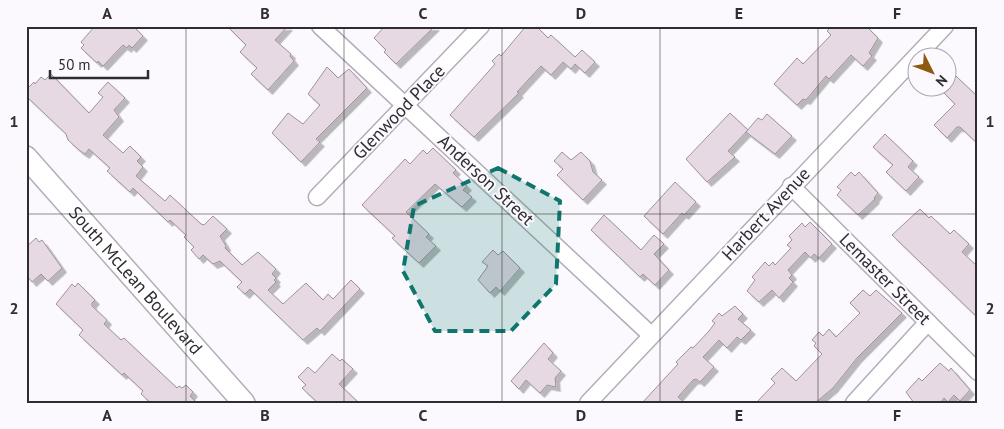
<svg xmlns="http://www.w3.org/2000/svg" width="1004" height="429" viewBox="0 0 1004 429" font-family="'PT Sans',sans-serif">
  <defs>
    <filter id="shadow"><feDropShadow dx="4.5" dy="4.5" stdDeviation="0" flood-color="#0004"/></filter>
  </defs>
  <rect width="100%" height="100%" fill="#fcf9fe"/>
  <g fill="#e6d9e3" stroke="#9e929b" filter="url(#shadow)">
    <path d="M95 26H133L143 36 132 48 129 45 127 48 123 45 103 66 98 61 97 63 81 48 84 45 81 42Z"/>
    <path d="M227 26H288L275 40 291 54 290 56 294 61 268 90 251 74 257 68 240 52 246 45Z"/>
    <path d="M385 26H435L396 64 384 52 386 50 374 38Z"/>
    <path d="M526 26H536L548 38 551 35 575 57 582 50 595 62 585 73 575 64 571 69 563 62 551 75 541 66 517 92 519 93 474 137 450 115 495 64 492 61 499 54 501 56Z"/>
    <path d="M832 26H866L878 38 869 53 872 56 863 66 851 55 829 79 826 76 806 100 803 99 797 105 774 84 797 58 803 64 831 35 827 31Z"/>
    <path d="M327 67 338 78 349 69 367 88 316 139 320 142 301 162 272 133 288 113 303 124 320 105 308 94Z"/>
    <path d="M51 74 89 113 103 97 98 93 108 82 125 98 114 110 119 117 103 135 123 153 130 146 141 157 137 161 143 167 136 176 165 201 170 195 201 224 204 225 213 216 227 229 220 236 226 246 225 248 242 265 258 252 276 269 272 274 276 278 274 280 276 282 268 290 283 304 306 283 323 300 328 294 333 299 351 280 360 289 320 331 317 328 303 340 250 289 245 294 237 287 242 282 220 261 213 264 203 255 199 259 191 250 194 247 184 237 186 235 170 220 168 222 133 188 130 192 107 171 110 168 89 149 85 154 79 150 68 140 66 134 26 96V90L34 82 35 84 41 77 45 80Z"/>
    <path d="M956 76 978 97V144L960 127H957L947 138 934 125 955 104 942 91Z"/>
    <path d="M730 113 748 130 728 151 735 157 707 182 686 159Z"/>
    <path d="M767 114 792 136 775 154 746 132 758 118 762 120Z"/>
    <path d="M885 134 913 161 908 167 919 177 906 191 886 172 893 165 873 147Z"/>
    <path d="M433 148 456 170 453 173 467 186 463 190 472 197 462 207 435 184 406 212 429 234 426 237 436 246 419 263 392 238 395 236 362 205 405 159 410 164 423 150 427 154Z"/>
    <path d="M562 152 571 160 581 152 590 161 593 172 602 180 583 200 557 175 563 169 554 161Z"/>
    <path d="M851 172 855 176 859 172 878 193 874 198 875 199 858 215 837 195 841 190 837 187Z"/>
    <path d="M675 182 696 202 684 215 682 213 663 234 644 216Z"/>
    <path d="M920 209 929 218 931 216 950 234 954 230 969 244 962 252 978 267V318L892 235Z"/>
    <path d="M604 215 641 250 654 235 664 244 654 254 669 270 655 285 643 274 640 277 591 230Z"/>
    <path d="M810 222 832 244 819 258 814 254 811 258 805 252 788 270 792 275 789 278 793 282 779 298 772 290 759 302 747 291 755 280 752 277 765 262 769 266 773 262 775 265 791 248 787 245 792 240 789 236 802 223 805 227Z"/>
    <path d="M36 238 39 242 42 240 62 268 48 281 41 274 32 282 26 275V247Z"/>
    <path d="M493 250 498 255 503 251 520 268 500 291 496 287 490 293 478 280 488 266 482 262Z"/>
    <path d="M78 283 95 300 92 303V306L107 320 104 324 121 340 124 338 177 388 179 386 182 388 186 385 193 392 190 396 197 403H151L141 394 143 391 124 373 122 375 79 335 83 330 56 304 72 284 75 287Z"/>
    <path d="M863 290 870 296 876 290 902 313 857 358 833 388 815 403H756L775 383 771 379 782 368 796 381 822 354 814 346 816 343 812 340 819 332 823 336 829 329 836 337 860 313 850 303Z"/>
    <path d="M735 306 743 314 738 319 751 330 741 340 737 337 727 348 719 340 703 357 714 367 700 382 696 379 693 380 678 397 685 403H642L678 364 676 362 691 347 693 348 709 331 715 323 712 321 719 313 722 316Z"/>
    <path d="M544 343 553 353 548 359 561 371 555 378 556 387 547 385 540 393 526 380 519 389 511 381Z"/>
    <path d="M332 354 340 361 342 359 353 369 339 384 359 403H318L302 388 306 385 298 377 308 367 315 373Z"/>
    <path d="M940 363 949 371 951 368 970 390 960 401 954 395 948 402 944 398 940 403H914L906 392 919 378 922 381Z"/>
  </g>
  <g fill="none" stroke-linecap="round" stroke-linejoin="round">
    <g stroke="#b4acb9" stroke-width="19">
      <g id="minor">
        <path d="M320 26 651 335"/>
        <path d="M791 186 978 372"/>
        <path d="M317 197 481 26"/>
        <path d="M588 403 945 26"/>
        <path d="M854 403 928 322"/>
      </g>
    </g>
    <g stroke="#b4acb9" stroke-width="24">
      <g id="major">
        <path id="s1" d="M26 157 244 403"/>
      </g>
    </g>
    <use href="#minor" stroke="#fff" stroke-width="16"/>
    <use href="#major" stroke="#fff" stroke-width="21"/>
  </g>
  <path fill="#0f766e" fill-opacity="0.2" stroke="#0f766e" stroke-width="4" stroke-dasharray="10 6" stroke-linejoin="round" d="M498 168 560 201 556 284 511 331H435L403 271 414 206Z"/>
  <path fill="none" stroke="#302d32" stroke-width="1" stroke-opacity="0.55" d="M186 26V403M344 26V403M502 26V403M660 26V403M818 26V403M26 214H978"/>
  <g text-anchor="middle" stroke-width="4" stroke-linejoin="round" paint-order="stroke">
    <g font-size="18" fill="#302d32" stroke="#fcf9fe">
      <text transform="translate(399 112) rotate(-46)" y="6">Glenwood Place</text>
      <text transform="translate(486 180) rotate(43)" y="6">Anderson Street</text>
      <text transform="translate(766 214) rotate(-47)" y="6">Harbert Avenue</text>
      <text transform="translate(885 279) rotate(45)" y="6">Lemaster Street</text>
      <text dy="6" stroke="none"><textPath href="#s1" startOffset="165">South McLean Boulevard</textPath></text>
    </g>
  </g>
  <rect width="1004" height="429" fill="none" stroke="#fcf9fe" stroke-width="55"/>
  <g transform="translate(932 72) rotate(132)"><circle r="24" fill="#fcf9fe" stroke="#aaa7ac"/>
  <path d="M0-4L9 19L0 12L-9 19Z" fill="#905910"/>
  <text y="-8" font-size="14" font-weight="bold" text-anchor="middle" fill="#302d32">N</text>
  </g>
  <path d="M50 70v8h98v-8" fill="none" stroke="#302d32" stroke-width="2.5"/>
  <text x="58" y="70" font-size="15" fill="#302d32" stroke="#fcf9fe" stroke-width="4" paint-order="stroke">50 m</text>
  <rect x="28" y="28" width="948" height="374" fill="none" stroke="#302d32" stroke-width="2"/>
  <g font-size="16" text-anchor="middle" font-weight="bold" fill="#302d32">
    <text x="107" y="19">A</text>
    <text x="265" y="19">B</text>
    <text x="423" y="19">C</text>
    <text x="581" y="19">D</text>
    <text x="739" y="19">E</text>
    <text x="897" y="19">F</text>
    <text x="14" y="127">1</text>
    <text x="990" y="127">1</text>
    <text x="14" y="314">2</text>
    <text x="990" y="314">2</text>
    <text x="107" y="421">A</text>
    <text x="265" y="421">B</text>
    <text x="423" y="421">C</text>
    <text x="581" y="421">D</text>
    <text x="739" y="421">E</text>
    <text x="897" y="421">F</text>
  </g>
</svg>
